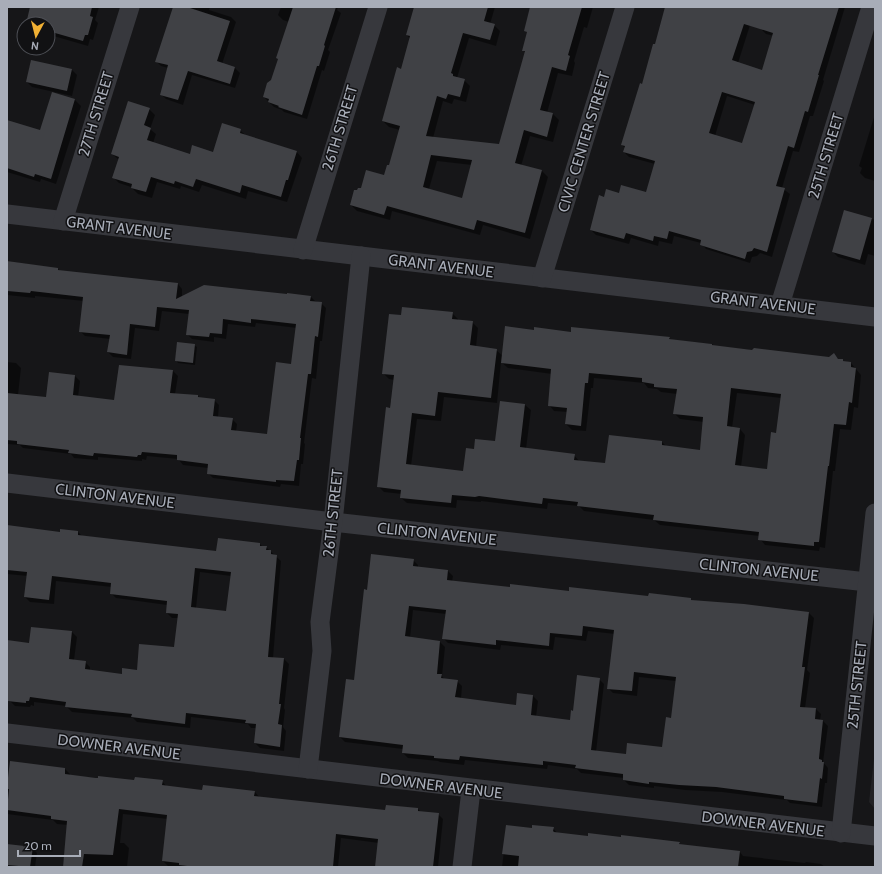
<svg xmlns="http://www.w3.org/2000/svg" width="882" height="874" viewBox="0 0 882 874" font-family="Cabin,sans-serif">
  <rect width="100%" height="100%" fill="#161618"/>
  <path fill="#222225" d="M875 750V809L869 802Z"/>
  <g fill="#0007" fill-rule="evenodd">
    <path d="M51 7H99L95 20 98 23 93 40 90 39 88 46 50 35 48 33V24H46Z"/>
    <path d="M174 7H210L209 10 231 17 236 22 222 64 235 68 240 73 235 88 192 75 183 105 166 99 161 94 168 68 161 66 156 61Z"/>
    <path d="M281 7H338L337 10 341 13 328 50 330 52 324 71 322 70 307 119 284 112 282 110 274 107 264 97 272 81 289 22 283 20 278 15Z"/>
    <path d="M431 7H495L490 24 494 25 500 31 496 46 469 38 457 78 464 80 470 86 466 102 454 99 452 104 443 101 433 138 500 145 526 53 523 50 528 33 525 30 531 7H593L587 28 584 27 574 61 575 63 572 76 558 73 547 113 553 114 559 120 553 142 530 136 521 166 542 171 548 177 530 239 483 225 480 235 392 211 390 220 357 211 351 205 358 192 385 176 389 167 400 130 389 127 383 121 402 70 410 39 407 35ZM437 161 472 165 463 199 429 189Z"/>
    <path d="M666 7H726L751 22 738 63 763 71 774 36 766 34 761 29 791 7H845L823 80 824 81 813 116H810L799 152 793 151 782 188 790 194 772 257 760 253 757 256 752 257 750 263 706 249 701 243 674 236 672 244 659 241 658 246 631 238 629 244 596 235 591 230 604 198 620 195 647 194 655 164 629 157 624 152 625 148 622 145 655 45ZM727 96 755 105 743 144 715 136Z"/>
    <path d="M31 61 72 70 77 75 72 96 32 87 27 82Z"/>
    <path d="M53 93 75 100 81 106 56 184 41 179 40 182 7 172V121L41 131Z"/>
    <path d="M149 109 155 115 150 129 156 134 153 143 190 155 214 153 240 130 246 136 296 151 302 158 287 202 248 191 246 199 202 185 199 192 181 186 180 189 157 182 152 198 138 194 131 187 119 183 113 177 119 160 112 154Z"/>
    <path d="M875 114V181L865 178 860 173 862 168 859 166Z"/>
    <path d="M845 211 875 220V256L868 254 865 265 838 257 833 252Z"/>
    <path d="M7 261 58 269 60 271 178 284 182 289V297H311L315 301 321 303 326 308 322 341H320L316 379 312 378 304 443 305 444 303 464H301L299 486 281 484 280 487 213 478 208 473V468L183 465 178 459 147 456 146 460 142 459V461L98 457V460L74 458 71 454 23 448 20 445 7 444V362L16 363 21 368 18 395 47 398 75 376 80 381 78 397 115 401 173 371 178 376 175 394 198 396 200 398 214 400 219 405 218 417 232 419 237 424 236 432 268 436 292 365 297 328 256 323 255 327 228 324 226 339 214 337V342L192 339 187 334 189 314 162 311 159 331 135 328 131 359 113 357 108 352 110 339 85 336 80 331 84 301 35 296V298L7 295Z"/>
    <path d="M452 313 458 319V321L472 322 478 328 476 347 496 350 503 356 535 331 669 338 672 340 712 344 714 346 829 359 834 355 839 360 851 363 861 375 858 408 854 407 851 430 840 429 835 471H833L825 548 820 547 819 551 765 545 760 539V536L660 525 654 520 584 511 579 506 548 503 547 509 481 501V502L457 500 456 508 407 503 401 498 402 494 384 492 378 486 394 380 389 379 383 373 402 316ZM501 362 508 368 552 374 549 405 554 411 568 412 566 424 572 430 586 431 591 388H593L594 378 644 383 648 388 657 389 661 392 677 394 674 413 680 419 704 422 701 451 667 447 662 442 606 465 580 462 574 455 526 449 531 410 525 405 496 442 475 450 464 472 411 466 417 419 441 421 444 397 497 403ZM737 393 781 398 777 434 768 470 741 467 745 435 740 429 732 428Z"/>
    <path d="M194 345 197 347 195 365 178 363 176 360Z"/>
    <path d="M7 526 61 533 78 532 82 536 217 552 260 544 263 547H266L281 561 273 658 284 659 289 664 284 708 285 710 283 727 286 731 284 751 260 748 255 743 257 728H251L248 724 191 717 190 728 137 722 133 718 72 712 67 707V706L34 702V706L31 705 30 707 15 706 11 702 7 701V641L30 644 32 628 72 632 77 637 74 660 85 662 90 667V671L123 675 138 671 175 648 179 618H172L167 613V605L116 598 111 593 112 587 56 581 54 604 30 602 25 597 28 576 7 574ZM200 572 231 576 227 612 196 608Z"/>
    <path d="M413 560 418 565V568L448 571 453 576 452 582 511 588 649 597 690 599 693 601 809 613 814 618 807 670 810 673 805 708 816 709 821 714 820 720 823 721 828 726 823 762 828 768 827 783H825L822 807 790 803 787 800 722 792 685 790 654 786V788L629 785 624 780V778L581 773 577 769 548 765 547 769 465 760 464 765 440 762 438 761 408 758 403 753V749L345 742 340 737 355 681 368 591ZM413 610 446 614 443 638 448 643 500 650 501 645 553 650 555 637 586 641 588 631 615 634 608 688 613 693 637 696 639 677 676 681 672 719 663 748 627 756 596 752 604 684 599 679 574 712 571 721 536 717 538 701 533 696 516 706 461 699 462 686 457 681 445 680 442 676 445 647 440 642 410 638Z"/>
    <path d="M65 769 70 774V776L135 781H162L167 787 203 791 255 792 260 798 386 811 418 809 421 812 438 814 443 819 438 867H376L379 843 341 838 338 867H180L168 866 163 861 168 819 123 814 120 843H124L129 848 127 867H63L68 825 57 824 53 820 7 814V777L11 778Z"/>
    <path d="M507 826 533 829 553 828 558 834 679 843 681 845 740 852 743 856 805 863 806 862 821 864 825 867H502Z"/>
    <path d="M7 845 32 848 37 853 35 867H7Z"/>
  </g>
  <g fill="#404145" fill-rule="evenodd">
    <path d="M30 7H92L90 16 93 17 88 35H85L83 41 48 31V24H26Z"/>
    <path d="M173 7H187L230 21 217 61 235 67 230 84 188 71 178 100 160 95 168 65 155 62Z"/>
    <path d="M293 7H336L324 45 325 46 319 66H317L302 115 278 107 279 106 268 102 269 99 263 97 267 83 271 80 278 59 276 58Z"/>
    <path d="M414 7H488L484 21 495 24 490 40 463 33 451 73 453 74V76L465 79 460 97 448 94 446 99 437 96 426 136 499 144 525 51H522L527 32 524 31 530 7H582L568 55 570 56 566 71 552 67 540 110 553 113 547 137 524 130 515 163 542 170 525 233 477 220 474 230 387 206 384 215 350 205 354 190H357L358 188H361L366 170 384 175 387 165H389L400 126 382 121 397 67 401 69 410 36 406 35ZM431 155 472 160 462 198 423 187Z"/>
    <path d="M665 7H839L818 75H819L808 112 805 111 794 148 788 146 776 186 785 188 767 252 754 248 752 251 747 252 745 259 700 245 701 240 669 231 667 239 654 236 653 241 626 233 624 239 590 230 599 195 604 197 606 189 619 193 621 185 646 192 655 161 623 152 625 146 621 145 640 83 642 84 653 44H655ZM744 24 773 33 762 70 732 60ZM722 92 755 102 742 143 709 133Z"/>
    <path d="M31 60 72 69 67 91 26 82Z"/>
    <path d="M52 92 75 99 51 179 35 174 34 177 7 168V120L40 130Z"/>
    <path d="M128 101 150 108 144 125 151 128 147 140 190 154 192 145 213 152 222 123 241 129 240 133 297 151 288 180H286L281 197 242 185 240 193 196 179 193 187 175 181 174 184 151 177 146 192 131 188 132 184 112 178 119 157 111 154Z"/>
    <path d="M844 210 872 218 860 260 832 252Z"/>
    <path d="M7 261 58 268V270L178 283 176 299 204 285 287 294V293L311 296 310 301 322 302 318 337 315 336 311 374H308L300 438H301L299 460H297L294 481 276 480V482L207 474 208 464 177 460V455L142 452 141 455H138L137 457 94 453 93 456 68 453 69 450 17 444V441L7 440V393L46 397 49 372 75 375 73 395 114 400 119 365 173 370 170 393 198 395V397L215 399 213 416 233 418 231 430 267 434 276 362 291 364 296 324 251 319V323L223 319 222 334 210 333 209 337 186 335 189 310 157 307 155 327 130 324 127 355 107 352 110 335 79 332 83 297 31 291 30 293 7 291Z"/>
    <path d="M402 307 453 312 452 319 473 321 470 345 497 349 491 398 438 392 435 416 412 413 406 464 463 471 466 448 474 449 475 439 495 441 500 401 525 404 520 447 575 454 574 460 605 463 609 435 662 441V445L700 450 703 417 673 414 677 389 654 387V384L642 382V378L589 373 588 383H585L581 426 565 424 567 408 548 406 551 369 501 363 505 326 534 330V327L571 332V327L670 337 669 339 712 344V345L752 350 754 348 829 357 834 353 838 359H843V361L851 362V367L856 368 852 403 849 402 846 425 834 424 829 466H828L819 542H814V546L758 540 759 532 653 520 654 515 577 506 578 502 543 498 542 504 479 496 475 497 452 495 451 503 400 498 401 490 377 487 386 407 390 408 394 375 382 374 389 314 401 315ZM731 388 781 394 776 433 771 432 767 469 735 465 740 428 727 426Z"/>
    <path d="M177 342 195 344 193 363 175 361Z"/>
    <path d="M7 525 60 532V529L78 531V535L216 551 218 538 260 543V546H267L266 550H271V554L277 555 268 657 284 658 279 704H281L278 724 282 725 280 747 254 743 256 724 245 723 246 720 186 713 185 724 131 717 132 714 65 707 66 702 30 697 29 701H26V703L7 701V640L29 643 31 627 72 631 69 659 86 661 85 669 122 674V668L137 670 139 644 174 647 178 614 166 613 167 601 110 594 111 583 86 580 52 576 49 600 24 597 27 572 7 570ZM195 568 231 572 226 611 191 607Z"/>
    <path d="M371 554 414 559 413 566 448 570 447 580 510 587V584L569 591V587L648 596 649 593 691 598V600L744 604 809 612 802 667H805L800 707 816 708 815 719 823 720 819 758V759L822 760V762H824L822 779 820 778 817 803 784 799V796L716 787 679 785 649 782V784L623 780V774L575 768 576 765 543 761V765L460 756 459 760 434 758V756L402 753 403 745 339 737 346 679 354 680 364 589 367 590ZM409 606 446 610 442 639 496 645V640L549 646 550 633 582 636 583 626 614 630 607 689 632 691 634 672 676 677 671 718 666 717 662 747 627 743 626 754 591 750 600 678 577 675 573 711 571 710 570 720 531 715 533 695 517 693 516 705 455 697 458 680 441 678 442 674H437L440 641 405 636Z"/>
    <path d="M10 761 65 768V774L96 778H98V776L134 780 135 777 163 780 162 785 202 790 203 785 255 791 254 796 385 810 386 805 418 808V811L439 813 433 867H375L378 839 336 834 333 867H195L179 865V863L162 861 167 815 119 809 113 855 84 854 82 867H63L67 821 51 819V816L7 810 9 789H7V786Z"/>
    <path d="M506 825 532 828V825L554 827 553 831 554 832 588 836V833L621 837V835L655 839 680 842 679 844 740 851 738 867H518L519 856 502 854Z"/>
    <path d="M7 844 33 847 30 867 7 865Z"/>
  </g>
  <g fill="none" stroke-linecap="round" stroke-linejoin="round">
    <g stroke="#37383d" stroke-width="19">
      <path d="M7 214 875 317"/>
      <path d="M63 221 130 7"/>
      <path d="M303 250 378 7"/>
      <path d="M542 278 625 7"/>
      <path d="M780 305 871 7"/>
      <path d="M7 483 333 522 867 582"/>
      <path d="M7 733C296 767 585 804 875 836"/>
      <path d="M308 769 322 651 320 622 333 522 361 256"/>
      <path d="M841 833 875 513"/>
      <path d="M462 867 471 790"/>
    </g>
  </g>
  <g text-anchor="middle" stroke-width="3" stroke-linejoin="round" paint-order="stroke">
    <g font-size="15" fill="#a8adb8" stroke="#111113">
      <text transform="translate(96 114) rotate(-73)" y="5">27TH STREET</text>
      <text transform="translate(340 128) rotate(-73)" y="5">26TH STREET</text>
      <text transform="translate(584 142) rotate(-73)" y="5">CIVIC CENTER STREET</text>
      <text transform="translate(826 156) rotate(-73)" y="5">25TH STREET</text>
      <text transform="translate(119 228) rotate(7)" y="5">GRANT AVENUE</text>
      <text transform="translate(441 266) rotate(7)" y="5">GRANT AVENUE</text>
      <text transform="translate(763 303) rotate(7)" y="5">GRANT AVENUE</text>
      <text transform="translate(115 496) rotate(7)" y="5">CLINTON AVENUE</text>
      <text transform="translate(333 513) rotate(-84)" y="5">26TH STREET</text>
      <text transform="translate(437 534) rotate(6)" y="5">CLINTON AVENUE</text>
      <text transform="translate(759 570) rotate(6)" y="5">CLINTON AVENUE</text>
      <text transform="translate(857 685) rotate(-84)" y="5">25TH STREET</text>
      <text transform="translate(119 747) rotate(7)" y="5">DOWNER AVENUE</text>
      <text transform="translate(441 786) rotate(7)" y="5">DOWNER AVENUE</text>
      <text transform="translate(763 824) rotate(7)" y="5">DOWNER AVENUE</text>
    </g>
  </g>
  <rect width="882" height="874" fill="none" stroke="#a8adb8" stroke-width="16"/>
  <g transform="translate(36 36) rotate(187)"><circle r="19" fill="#111113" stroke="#4d4f55"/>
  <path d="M0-3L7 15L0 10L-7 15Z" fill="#f2b134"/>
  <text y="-6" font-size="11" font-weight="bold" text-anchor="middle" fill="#a8adb8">N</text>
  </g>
  <path d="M18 850v6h62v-6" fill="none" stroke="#a8adb8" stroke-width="2"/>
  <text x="24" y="850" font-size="12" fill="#a8adb8" stroke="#111113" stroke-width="3" paint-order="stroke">20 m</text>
</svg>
